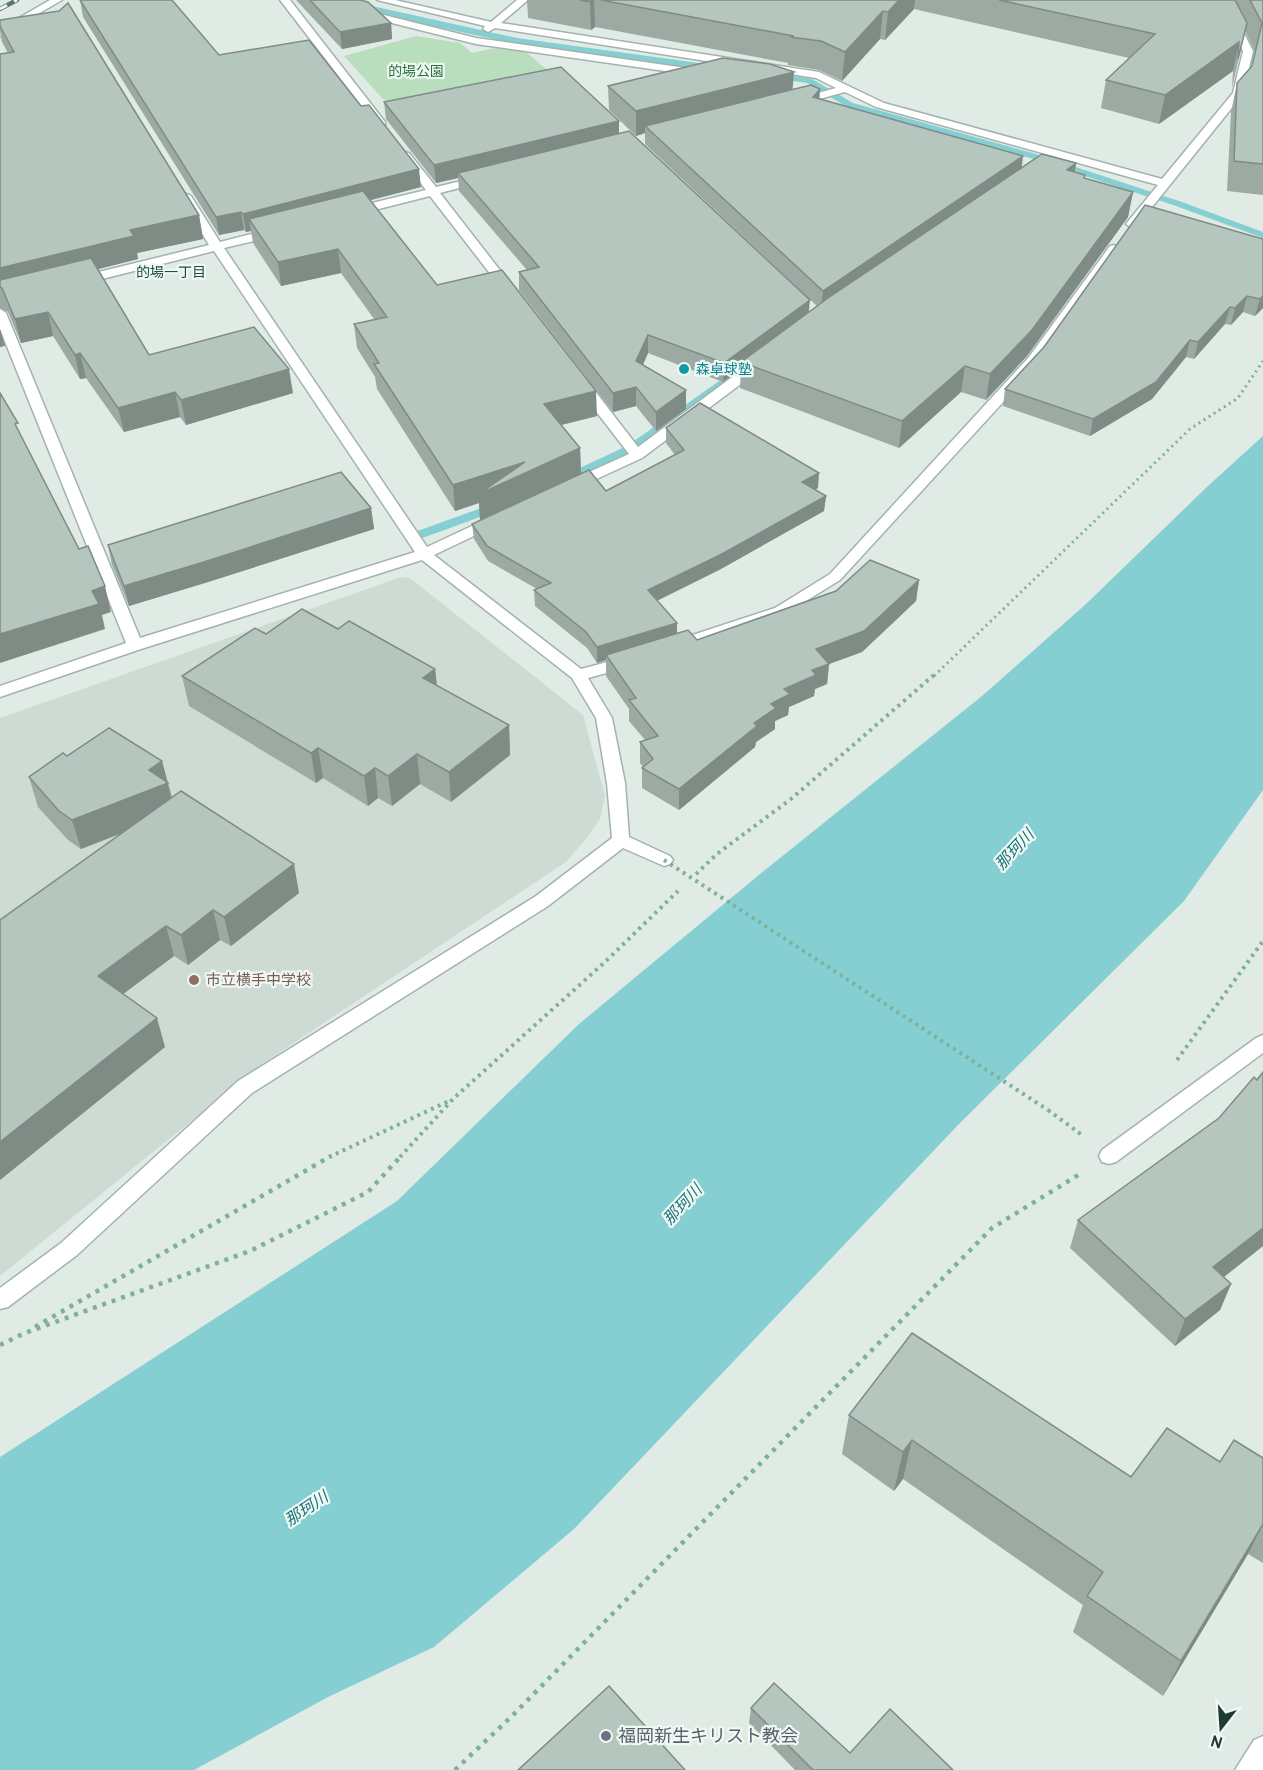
<svg xmlns="http://www.w3.org/2000/svg" width="1263" height="1770" viewBox="0 0 1263 1770" font-family="Overpass,'Noto Sans JP',sans-serif">
  <rect width="100%" height="100%" fill="#e0ebe5"/>
  <path fill="#cedbd4" d="M401 577 410 578 583 715 605 796 600 819 587 838 566 862 262 1064 0 1276V718Z"/>
  <path fill="#b8debe" d="M416 36 460 43 472 53 495 48 526 52 558 79 393 110 344 56Z"/>
  <path fill="#85cfd3" d="M1263 436V790L1184 901 959 1124 574 1529 434 1647 328 1697 194 1770H0V1457L397 1201 579 1024 765 870 982 696 1086 604 1209 485Z"/>
  <g fill="none" stroke-linecap="round" stroke-linejoin="round">
    <g fill="#85cfd3" fill-rule="evenodd">
      <path d="M331 0H345L517 38 713 65 717 68 713 71 517 44 386 16Z"/>
      <path d="M775 73 812 79 853 103 1036 154 1182 202 1263 232V238L1176 206 1030 158 847 107 807 83 772 78V74Z"/>
      <path d="M756 355 760 356V360L635 450 568 481 564 482 558 478 627 446Z"/>
      <path d="M498 502 504 506 502 509 417 540 413 541 407 537 409 534Z"/>
    </g>
    <g stroke="#a3b3ac" stroke-width="3">
      <g id="street">
        <path d="M280 0H290L385 122V126H377Z"/>
        <path d="M377 0H395L491 22 517 0H528L501 23 819 72 884 103 1162 179 1233 93 1243 51 1222 10 1220 0H1230L1232 10 1253 51 1243 94 1136 227 1132 228 1126 224 1158 185 876 107 845 92 797 105 793 104V100L836 88 816 78 495 28 488 32 483 29 485 26Z"/>
        <path d="M364 10 476 38 700 70 705 73 700 76 476 44 360 15 359 13Z"/>
        <path d="M405 152 409 153 436 187 482 176 486 177V181L440 193 513 287 515 290 513 293H505L430 196 351 216 347 215V209L426 190 399 155Z"/>
        <path d="M187 194 191 196 220 242 275 228 281 232 279 235 224 248 427 547 491 517H501L503 520 501 523 434 555 581 669 630 656 636 657 638 661 636 665 588 678 612 718 625 783 629 837 670 856 673 860 670 864 664 866 623 848 548 906 252 1093 77 1255 8 1307 0 1309V1288L61 1243 238 1081 536 896 612 838 607 783 596 718 572 678 422 560 141 649 0 697V686L126 643 0 329V309L6 313 140 638 415 552 214 251 78 285 72 281 74 278 209 245 181 198Z"/>
        <path d="M1114 245 1120 249 1039 363 840 580 785 614 680 651H668L666 647 668 643 775 608 830 574 1029 357 1110 246Z"/>
        <path d="M760 359 765 360 767 363 765 366 642 458 577 488H567L565 485 567 482 629 454 578 388 576 385 578 382H588L638 447 755 360Z"/>
        <path d="M1263 1035V1053L1116 1162 1109 1164 1102 1162 1099 1156 1102 1150 1256 1038Z"/>
        <path d="M1263 1736V1770H1235L1254 1740Z"/>
      </g>
    </g>
    <g stroke="#9eb7ac" stroke-width="3">
      <path id="secondary" d="M50 0H62L0 36V29Z"/>
    </g>
    <path stroke="#7fb09c" stroke-width="3" stroke-dasharray="2 4" stroke-linecap="butt" d="M934 676 1190 429 1238 398 1263 361"/>
    <g stroke="#7fb09c" stroke-width="4" stroke-dasharray="3 4.5" stroke-linecap="butt">
      <path d="M696 874 717 854 791 799 935 674"/>
      <path d="M1177 1060 1263 941"/>
      <path d="M1048 1110 1082 1135"/>
      <path d="M329 1157 449 1101"/>
      <path d="M400 1157 453 1099 605 962 678 891"/>
    </g>
    <g stroke="#7fb09c" stroke-width="4.5" stroke-dasharray="4 6" stroke-linecap="butt">
      <path d="M35 1327 331 1156"/>
      <path d="M0 1345 25 1333 250 1251 368 1192 401 1156"/>
      <path d="M455 1770 511 1717 992 1228 1080 1174"/>
    </g>
    <use href="#street" fill="#fff" fill-rule="evenodd"/>
    <use href="#secondary" fill="#fff" fill-rule="evenodd"/>
    <g stroke="#5a786d" stroke-width="4.5">
      <path id="rail" d="M0 9 17 0"/>
    </g>
    <use href="#rail" stroke="#f0f8f3" stroke-width="3" stroke-dasharray="8" stroke-linecap="butt"/>
    <path stroke="#7fb09c" stroke-width="4" stroke-dasharray="3 4.5" stroke-linecap="butt" d="M664 860 1048 1110"/>
  </g>
  <g fill="#9caaa3">
    <path d="M80 0 219 55 421 187 370 200 437 285 597 416 561 425 580 448 581 474 480 520 479 503 455 511 377 389 375 377 357 348 354 324 374 319 341 273 281 286 253 243 251 231 246 232 244 230 219 235 83 17Z"/>
    <path d="M296 0H360L391 23 392 39 342 49Z"/>
    <path d="M527 0H1263V195L1227 191 1231 112 1237 83 1252 66 1255 52 1245 31 1232 88 1233 71 1159 124 1101 108 1106 80 1129 58 914 9 885 40 880 39 842 81 819 70 788 65V63L595 27 591 30 528 18Z"/>
    <path d="M0 20 199 215 203 239 137 253 138 259 98 269 149 355 293 393 186 425 180 417 124 432 86 378 80 379 53 336 21 343 8 312 0 308V54L8 53 2 42 0 32Z"/>
    <path d="M608 86 793 89 1022 168 1076 163 1075 172 1084 178 1133 192 1128 217 1027 356 986 400 961 392 899 448 740 388 741 368 723 382 648 353 643 365 686 409 656 431 636 406 613 412 519 290V272L527 270 459 191 458 178 436 183 386 119 384 102 619 121V134L809 312 817 306 645 144V133L636 136 609 110Z"/>
    <path d="M1263 239V308L1255 316 1243 312 1231 325 1225 324 1194 359 1186 357 1152 399 1090 436 1003 406 1005 389Z"/>
    <path d="M666 428 818 488 815 489 826 496 824 511 719 570 657 601 677 623V633L697 640 919 580 916 601 862 652 829 664 827 684 815 689 814 696 789 707 788 715 775 721V729L756 742 755 747 679 810 642 788V768L643 767 640 763V742L645 740 629 721V709L606 676V660L597 663 587 648 535 606 534 590 537 589 488 561 474 539 472 524 606 491 675 455 666 443Z"/>
    <path d="M371 508 374 529 208 582 129 606 112 565 108 545Z"/>
    <path d="M338 629 435 669 437 686 509 725 510 755 451 802 420 784 392 806 378 798 368 806 323 778 316 783 189 706 182 676 266 634Z"/>
    <path d="M67 756 162 761 172 797 299 893 231 946 220 940 188 965 174 956 123 994 165 1047 0 1180 120 834 81 849 68 840 38 807 29 777Z"/>
    <path d="M1263 1072V1246L1224 1277 1231 1284 1220 1310 1175 1346 1070 1248 1078 1220 1219 1118Z"/>
    <path d="M849 1415 1131 1477 1220 1462 1263 1458V1563L1248 1554 1163 1696 1073 1632 1083 1605 903 1479 894 1491 842 1454Z"/>
    <path d="M751 1708 850 1753 953 1770H795L749 1723Z"/>
  </g>
  <g fill="#7f8b85">
    <path d="M593 0H594L595 27 591 30 590 2Z"/>
    <path d="M899 0H915L914 9 885 40 888 12Z"/>
    <path d="M883 11 880 39 842 81 845 52Z"/>
    <path d="M391 23 392 39 342 49 340 32Z"/>
    <path d="M1239 42 1233 71 1159 124 1165 95Z"/>
    <path d="M794 72 792 97 645 126V133L636 136V111Z"/>
    <path d="M820 89 819 107 813 97Z"/>
    <path d="M619 121V139L458 173V178L436 183 434 165Z"/>
    <path d="M1023 156 1021 174 821 310 823 291Z"/>
    <path d="M1076 163 1072 188 1067 170Z"/>
    <path d="M419 169 421 187 256 230 249 219 251 231 246 232 243 214Z"/>
    <path d="M1133 192 1128 217 1027 356 986 400 990 374Z"/>
    <path d="M241 212 244 230 219 235 216 217Z"/>
    <path d="M199 215 203 239 137 253 138 259 4 293 2 288 0 287V268L130 230Z"/>
    <path d="M338 249 341 273 281 286 278 262Z"/>
    <path d="M1247 296 1243 312 1231 325 1235 308Z"/>
    <path d="M1263 296V308L1255 316 1260 299Z"/>
    <path d="M810 300 808 319 741 362V368L723 382 724 363Z"/>
    <path d="M1230 307 1225 324 1194 359 1198 342Z"/>
    <path d="M48 312 53 336 21 343 15 319Z"/>
    <path d="M0 329 5 346 0 347Z"/>
    <path d="M648 335V353L636 380V361Z"/>
    <path d="M1190 340 1186 357 1152 399 1090 436 1093 419Z"/>
    <path d="M80 353 86 378 80 379 75 355Z"/>
    <path d="M965 366 961 392 899 448 902 421Z"/>
    <path d="M289 369 293 393 186 425 181 400Z"/>
    <path d="M636 387V406L613 412V393Z"/>
    <path d="M686 390V409L656 431V412Z"/>
    <path d="M596 391 597 416 545 429 544 404Z"/>
    <path d="M175 392 180 417 124 432 118 408Z"/>
    <path d="M580 448 581 474 480 520 479 503 455 511 453 485 525 462Z"/>
    <path d="M819 473 818 488 801 497 802 482Z"/>
    <path d="M826 496 824 511 719 570 648 605V590Z"/>
    <path d="M371 508 374 529 208 582 129 606 124 586Z"/>
    <path d="M919 580 916 601 862 652 829 664 827 684 815 689 814 696 789 707 788 715 775 721V729L756 742 755 747 679 810V789L754 723 784 689 812 670 816 649Z"/>
    <path d="M105 586 111 612 102 615 105 629 0 663V634L92 591Z"/>
    <path d="M677 623V638L606 655V660L597 663V647Z"/>
    <path d="M435 669 438 698 423 678Z"/>
    <path d="M509 725 510 755 451 802 449 772Z"/>
    <path d="M318 748 323 778 316 783 311 753Z"/>
    <path d="M417 754 420 784 392 806 388 776Z"/>
    <path d="M162 761 175 812 81 849 72 820Z"/>
    <path d="M375 768 378 798 368 806 364 776Z"/>
    <path d="M294 864 299 893 231 946 224 917Z"/>
    <path d="M213 910 220 940 188 965 181 935Z"/>
    <path d="M166 926 174 956 107 1006 98 976Z"/>
    <path d="M157 1018 165 1047 0 1180V1142Z"/>
    <path d="M1263 1228V1246L1202 1294 1213 1267Z"/>
    <path d="M1231 1284 1220 1310 1175 1346 1185 1319Z"/>
    <path d="M912 1440 903 1479 894 1491 903 1452Z"/>
    <path d="M1263 1524 1248 1554 1163 1696 1181 1661Z"/>
  </g>
  <g fill="#b5c6be" stroke="#7f8b85" stroke-width="1.5">
    <path d="M80 0H172L219 55 309 40 361 106 369 105 419 169 243 214 241 212 216 217Z"/>
    <path d="M310 0H360L368 2 391 23 340 32Z"/>
    <path d="M580 0H593L590 2Z"/>
    <path d="M601 0H899L888 12 883 11 845 52 821 41 790 37 794 36Z"/>
    <path d="M999 0H1235L1247 23 1238 59 1239 42 1165 95 1106 80 1155 34Z"/>
    <path d="M1250 0H1263V164L1234 161 1237 83 1252 66 1262 23Z"/>
    <path d="M68 3 199 215 130 230 134 236 0 268V54L14 52 0 26V20L59 11Z"/>
    <path d="M723 58 770 64 794 72 636 111 608 86Z"/>
    <path d="M561 67 619 121 434 165 384 102Z"/>
    <path d="M811 85 820 89 813 97 1023 156 823 291 645 126Z"/>
    <path d="M629 131 810 300 724 363 648 335 636 361 686 390 656 412 636 387 613 393 519 272 539 267 458 173Z"/>
    <path d="M1042 154 1076 163 1067 170 1085 175 1084 178 1133 192 1032 330 990 374 965 366 902 421 741 362 828 298Z"/>
    <path d="M363 191 437 285 502 270 596 391 544 404 580 448 479 494 525 462 453 485 374 364 379 363 354 324 387 317 338 249 278 262 249 219Z"/>
    <path d="M1145 205 1263 239V296L1260 299 1247 296 1235 308 1230 307 1198 342 1190 340 1156 382 1093 419 1005 389 1044 347Z"/>
    <path d="M91 258 149 355 254 327 289 369 181 400 175 392 118 408 80 353 75 355 48 312 15 319 2 288 0 287V280Z"/>
    <path d="M0 393 18 423 15 424 79 549 88 546 105 586 92 591 99 604 0 634Z"/>
    <path d="M700 403 819 473 802 482 826 496 720 555 648 590 677 623 597 647 586 632 534 590 551 583 487 546 472 524 589 470 606 491 684 450 666 428Z"/>
    <path d="M341 472 371 508 204 562 124 586 108 545Z"/>
    <path d="M870 560 919 580 864 631 816 649 829 664 812 670 816 675 784 689 790 694 771 704 776 708 754 723 757 726 679 789 642 768 653 759 640 742 658 736 629 700 636 698 606 655 688 630 697 640 836 591Z"/>
    <path d="M302 609 338 629 349 621 435 669 423 678 509 725 449 772 417 754 388 776 375 768 364 776 318 748 311 753 182 676 255 628 266 634Z"/>
    <path d="M109 728 162 761 149 770 168 783 72 820 59 811 29 777 63 753 67 756Z"/>
    <path d="M181 791 294 864 224 917 213 910 181 935 166 926 98 976 157 1018 0 1142V920Z"/>
    <path d="M1263 1072V1228L1213 1267 1231 1284 1185 1319 1078 1220 1219 1118 1254 1077 1257 1080Z"/>
    <path d="M912 1333 1131 1477 1167 1428 1220 1462 1234 1440 1263 1458V1524L1181 1661 1087 1596 1103 1572 912 1440 903 1452 849 1415Z"/>
    <path d="M774 1683 850 1753 890 1709 953 1770H813L751 1708Z"/>
    <path d="M609 1686 685 1770H518Z"/>
  </g>
  <circle fill="#0f9aa8" stroke="#f0f8f3" stroke-width="2" cx="684" cy="369" r="6"/>
  <circle fill="#8d6e63" stroke="#f0f8f3" stroke-width="2" cx="194" cy="980" r="6"/>
  <circle fill="#6b7280" stroke="#f0f8f3" stroke-width="2" cx="606" cy="1736" r="6"/>
  <g text-anchor="middle" stroke-width="4.5" stroke-linejoin="round" paint-order="stroke">
    <g font-size="14" fill="#29743f" stroke="#f0f8f3">
      <text x="416" y="76">的場公園</text>
    </g>
    <g font-size="14" fill="#1b4f3d" stroke="#f0f8f3">
      <text x="171" y="277">的場一丁目</text>
    </g>
    <g font-size="14" fill="#0d838f" stroke="#f0f8f3" text-anchor="start">
      <text x="696" y="374">森卓球塾</text>
    </g>
    <g font-size="15" fill="#785e54" stroke="#f0f8f3" text-anchor="start">
      <text x="206" y="985">市立横手中学校</text>
    </g>
    <g font-size="16" font-style="italic" fill="#18737a" stroke="#f0f8f3">
      <text transform="translate(1014 849) rotate(-47)" y="6">那珂川</text>
      <text transform="translate(682 1204) rotate(-47)" y="6">那珂川</text>
      <text transform="translate(306 1508) rotate(-34)" y="6">那珂川</text>
    </g>
    <g font-size="18" fill="#5b616d" stroke="#f0f8f3" text-anchor="start">
      <text x="618" y="1742">福岡新生キリスト教会</text>
    </g>
  </g>
  <g transform="translate(1221 1728) rotate(197)" stroke="#f0f8f3" stroke-width="4.5" paint-order="stroke">
  <path d="M0-4.5L10 22L0 15L-10 22Z" fill="#203c32"/>
  <text y="-9" font-size="16" font-weight="bold" text-anchor="middle" fill="#203c32">N</text>
  </g>
</svg>
